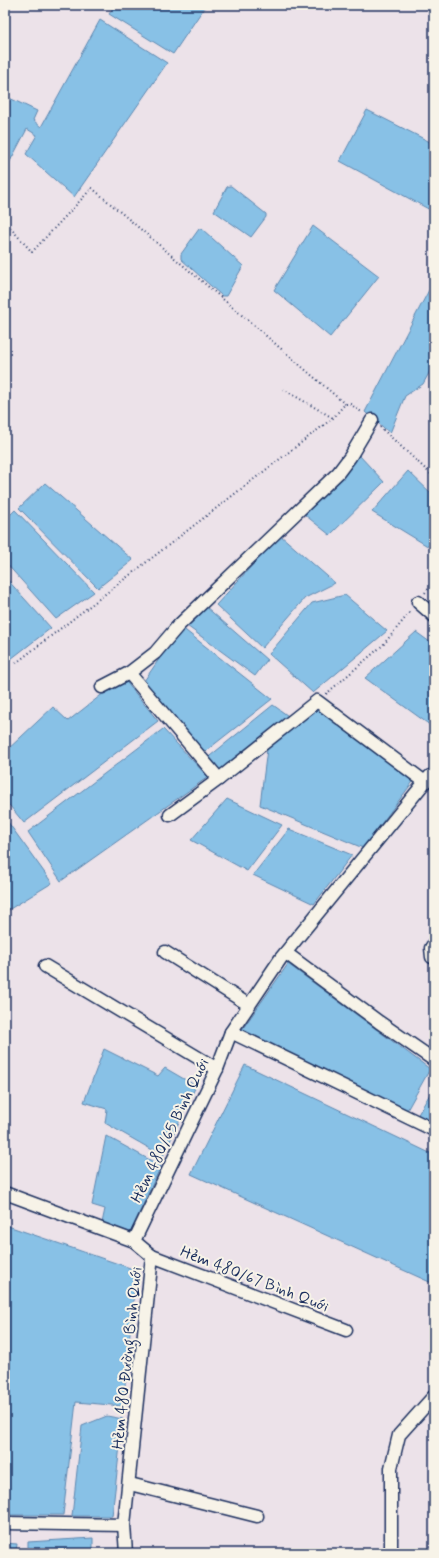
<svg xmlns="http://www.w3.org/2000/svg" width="439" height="1558" viewBox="0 0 439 1558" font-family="Mynerve,sans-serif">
  <rect width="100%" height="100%" fill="#ece2e9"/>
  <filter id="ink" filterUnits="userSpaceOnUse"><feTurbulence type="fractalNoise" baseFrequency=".025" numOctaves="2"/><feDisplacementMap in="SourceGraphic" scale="8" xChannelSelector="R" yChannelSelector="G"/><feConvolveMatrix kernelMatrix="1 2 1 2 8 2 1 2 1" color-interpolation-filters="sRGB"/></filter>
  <g filter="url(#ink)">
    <g fill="#88c1e6" stroke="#5c87b0">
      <path d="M115 5H206L173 54 109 14Z"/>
      <path d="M100 20 167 63 74 197 26 154 37 135 27 129 5 171V96L37 111 33 120 41 127Z"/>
      <path d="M367 110 434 144V212L340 161Z"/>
      <path d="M229 186H231L266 214V217L251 237 214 211 227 187Z"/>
      <path d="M313 226 379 276 330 337 274 290Z"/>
      <path d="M199 229H202L243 266 226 296H222L181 259V254Z"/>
      <path d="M429 290 434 293V364L423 384 405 396 390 433 365 412Z"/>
      <path d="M359 455 384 482 330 535 305 515Z"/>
      <path d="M408 471 434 496V550L372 512Z"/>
      <path d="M45 483 133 560 98 588 19 508Z"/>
      <path d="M15 510 94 592 56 619 5 562V520Z"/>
      <path d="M280 535 335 583 305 598 262 648 216 605Z"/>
      <path d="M5 577 51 628 7 662 5 659Z"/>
      <path d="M345 595 387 631 313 693 269 654 312 603Z"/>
      <path d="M205 606 267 660 255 676 187 626Z"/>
      <path d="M181 627 272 699 202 754 142 684Z"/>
      <path d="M416 632 434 645V728L365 678Z"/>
      <path d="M123 678 158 721 24 823 5 800V752L53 707 68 721Z"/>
      <path d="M273 705 291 718 223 772 215 770 205 760Z"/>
      <path d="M317 708 415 779 363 848 260 805 267 749Z"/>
      <path d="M163 729 208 777 61 881 28 832Z"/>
      <path d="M227 799 282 825 247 871 191 840Z"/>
      <path d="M5 818 52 883 5 912Z"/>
      <path d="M289 829 352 855 314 904 253 875Z"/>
      <path d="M288 964 430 1069 406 1112 241 1031Z"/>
      <path d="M104 1049 158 1076 165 1068 196 1086 163 1156 105 1123 107 1109 84 1102Z"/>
      <path d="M245 1065 434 1155V1284L191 1174Z"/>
      <path d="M434 1087V1127L416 1118Z"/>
      <path d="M106 1136 161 1166 129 1235 102 1223 105 1209 92 1205Z"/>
      <path d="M5 1225 136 1270 123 1406 76 1402 63 1515H5Z"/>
      <path d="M107 1416 123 1419 112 1516H72L82 1426Z"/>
      <path d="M93 1538V1553H28V1542Z"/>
      <path d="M5 1543 17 1544 16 1553H5Z"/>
    </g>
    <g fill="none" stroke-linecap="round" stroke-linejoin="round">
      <g stroke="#1b2f5e" stroke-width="15">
        <g id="minor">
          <path d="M418 602 434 616"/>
          <path d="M129 673 219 779 317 701 425 782"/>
          <path d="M102 687 129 673 155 653 178 626 338 473 350 457 372 420"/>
          <path d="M170 815 219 779"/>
          <path d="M434 943 431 948 432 957 434 958"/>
          <path d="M165 952 249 1005"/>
          <path d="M286 953 379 1022 434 1060"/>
          <path d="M45 966 217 1069"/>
          <path d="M231 1032 434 1130"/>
          <path d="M5 1193 134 1241 152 1256 124 1525 126 1553"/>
          <path d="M134 1241 217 1069 231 1032 281 958 425 782 430 776H434"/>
          <path d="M152 1256 346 1330"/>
          <path d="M130 1484 257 1516"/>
          <path d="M5 1523 124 1525"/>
          <path d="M391 1553V1468L399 1435 434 1396"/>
        </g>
      </g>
      <g stroke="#1b2f5e" stroke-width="2" stroke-dasharray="1 3" stroke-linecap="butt">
        <path d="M5 222 32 252 92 188 257 328 345 404"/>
        <path d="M283 389 333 418"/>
        <path d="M380 427 434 477"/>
        <path d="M425 593 434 581"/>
        <path d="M16 663 333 418 345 404H350L363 413"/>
        <path d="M326 694 383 645 411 611"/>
      </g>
      <use href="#minor" stroke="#f7f3e8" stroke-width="12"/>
    </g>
  </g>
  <g text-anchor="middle" stroke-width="4" stroke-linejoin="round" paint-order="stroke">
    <g font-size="16" fill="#1b2f5e" stroke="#f7f3e8">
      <text transform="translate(169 1130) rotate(-64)" y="6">Hẻm 480/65 Bình Quới</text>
      <text transform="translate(255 1278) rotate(21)" y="6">Hẻm 480/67 Bình Quới</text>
      <text transform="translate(126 1358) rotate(-84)" y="6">Hẻm 480 Đường Bình Quới</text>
    </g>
  </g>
  <rect width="439" height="1558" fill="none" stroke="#f7f3e8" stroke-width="20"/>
  <rect x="10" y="10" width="419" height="1538" fill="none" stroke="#1b2f5e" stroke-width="1.5" filter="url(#ink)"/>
</svg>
